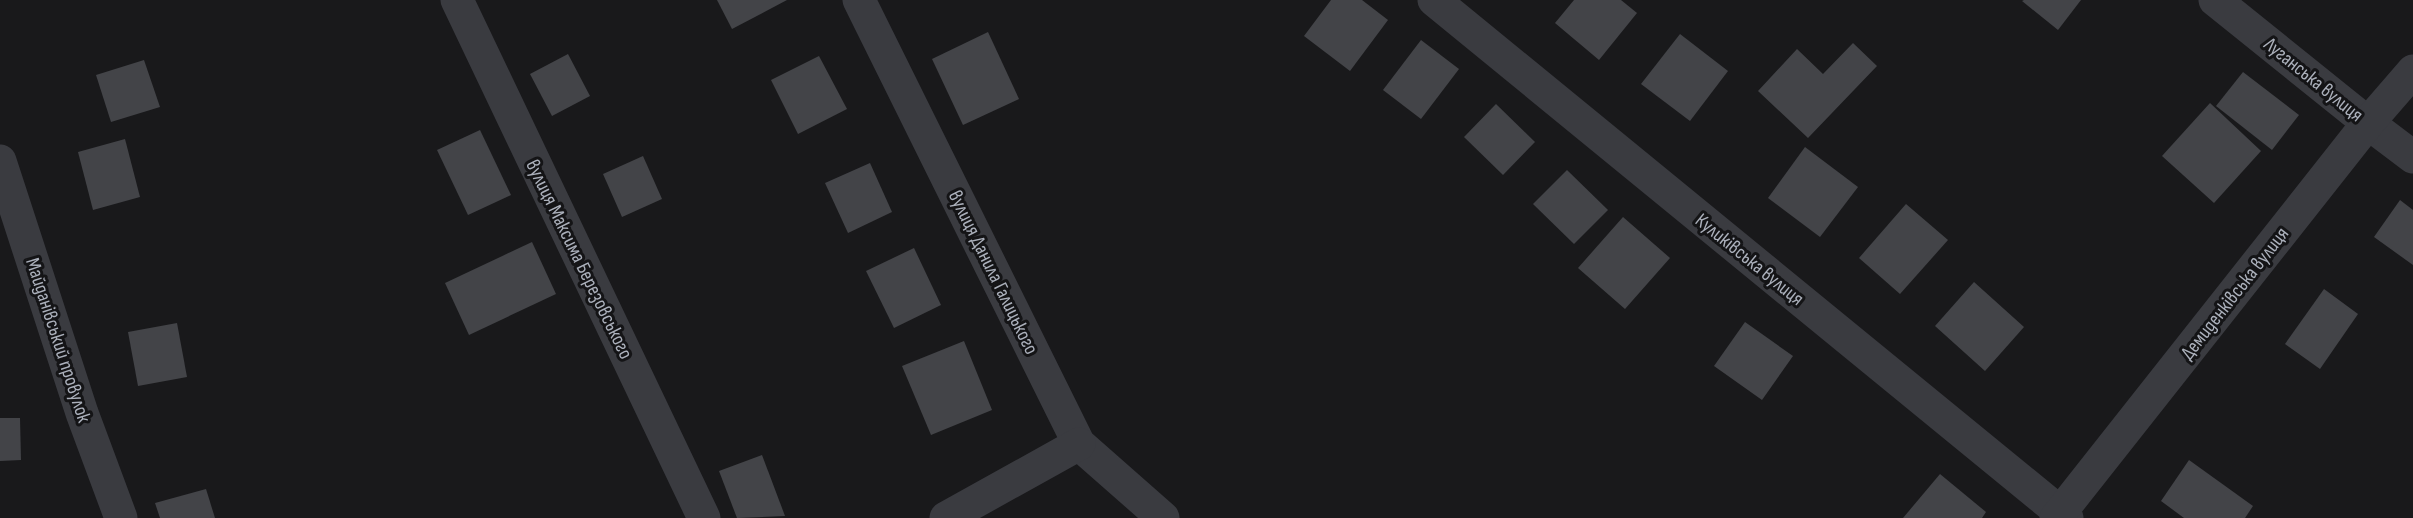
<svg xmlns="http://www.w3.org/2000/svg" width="2413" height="518" viewBox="0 0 2413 518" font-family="'Sofia Sans Condensed',sans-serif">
  <rect width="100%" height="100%" fill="#19191b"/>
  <g fill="#434448">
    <path d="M717 0H787L732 29Z"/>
    <path d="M1331 0H1362L1388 20 1350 71 1304 36Z"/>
    <path d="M1574 0H1621L1637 13 1599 60 1555 23Z"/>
    <path d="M2024 0H2081L2058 30 2022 1Z"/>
    <path d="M988 32 1019 99 963 125 932 59Z"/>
    <path d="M1680 34 1728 71 1690 121 1641 84Z"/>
    <path d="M1421 40 1459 69 1421 119 1383 90Z"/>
    <path d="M1853 43 1877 66 1808 138 1758 91 1797 49 1823 74Z"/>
    <path d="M568 54 590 96 552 116 530 74Z"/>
    <path d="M819 56 847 109 798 134 771 80Z"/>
    <path d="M144 60 160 107 111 122 96 75Z"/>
    <path d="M2243 72 2299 115 2272 150 2216 106Z"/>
    <path d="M2210 103 2261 151 2214 203 2162 156Z"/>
    <path d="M1496 104 1535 142 1503 175 1464 137Z"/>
    <path d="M480 130 511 195 468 215 437 150Z"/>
    <path d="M125 139 140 197 93 210 78 152Z"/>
    <path d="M1805 147 1858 187 1820 237 1768 198Z"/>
    <path d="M643 156 662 199 622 217 603 174Z"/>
    <path d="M870 163 892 212 848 233 825 183Z"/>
    <path d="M1567 170 1608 210 1574 244 1533 204Z"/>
    <path d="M2400 200 2413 210V265L2374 237Z"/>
    <path d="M1906 204 1948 240 1900 294 1859 258Z"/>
    <path d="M1623 217 1670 258 1625 309 1578 268Z"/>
    <path d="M532 242 556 294 469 335 445 283Z"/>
    <path d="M914 248 941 305 894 328 866 271Z"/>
    <path d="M1974 282 2024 327 1985 371 1935 326Z"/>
    <path d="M2324 289 2358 314 2320 369 2285 344Z"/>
    <path d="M1745 322 1793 356 1762 400 1714 366Z"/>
    <path d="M177 323 187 377 138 386 128 332Z"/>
    <path d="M964 341 992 410 931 435 902 366Z"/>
    <path d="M0 418H20L21 460 0 461Z"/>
    <path d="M762 455 785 516 737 518 719 471Z"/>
    <path d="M2189 460 2253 506 2245 518H2184L2161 501Z"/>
    <path d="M1940 474 1986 512 1982 518H1903Z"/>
    <path d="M206 489 215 518H160L155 503Z"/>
  </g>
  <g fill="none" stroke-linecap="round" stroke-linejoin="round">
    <g stroke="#3a3b40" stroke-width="33">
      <path d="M457 0 704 518"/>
      <path d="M859 0 1079 444 1163 518"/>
      <path d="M1434 0 2067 518"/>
      <path d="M2215 0 2368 123 2413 157"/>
      <path d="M0 161 82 413 121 518"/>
      <path d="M946 518 1079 444"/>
      <path d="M2056 518 2368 123 2413 71"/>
    </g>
  </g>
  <g text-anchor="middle" stroke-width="6" stroke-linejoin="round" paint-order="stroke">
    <g font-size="20" fill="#abb0bb" stroke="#141416">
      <text transform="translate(2314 79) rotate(39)" y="7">Луганська вулиця</text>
      <text transform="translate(580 259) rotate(64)" y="7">вулиця Максима Березовського</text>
      <text transform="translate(1750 259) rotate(39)" y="7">Куликівська вулиця</text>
      <text transform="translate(994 272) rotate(64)" y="7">вулиця Данила Галицького</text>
      <text transform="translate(2234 293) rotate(-52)" y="7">Демиденківська вулиця</text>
      <text transform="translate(59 340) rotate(72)" y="7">Майданівський провулок</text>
    </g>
  </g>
</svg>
